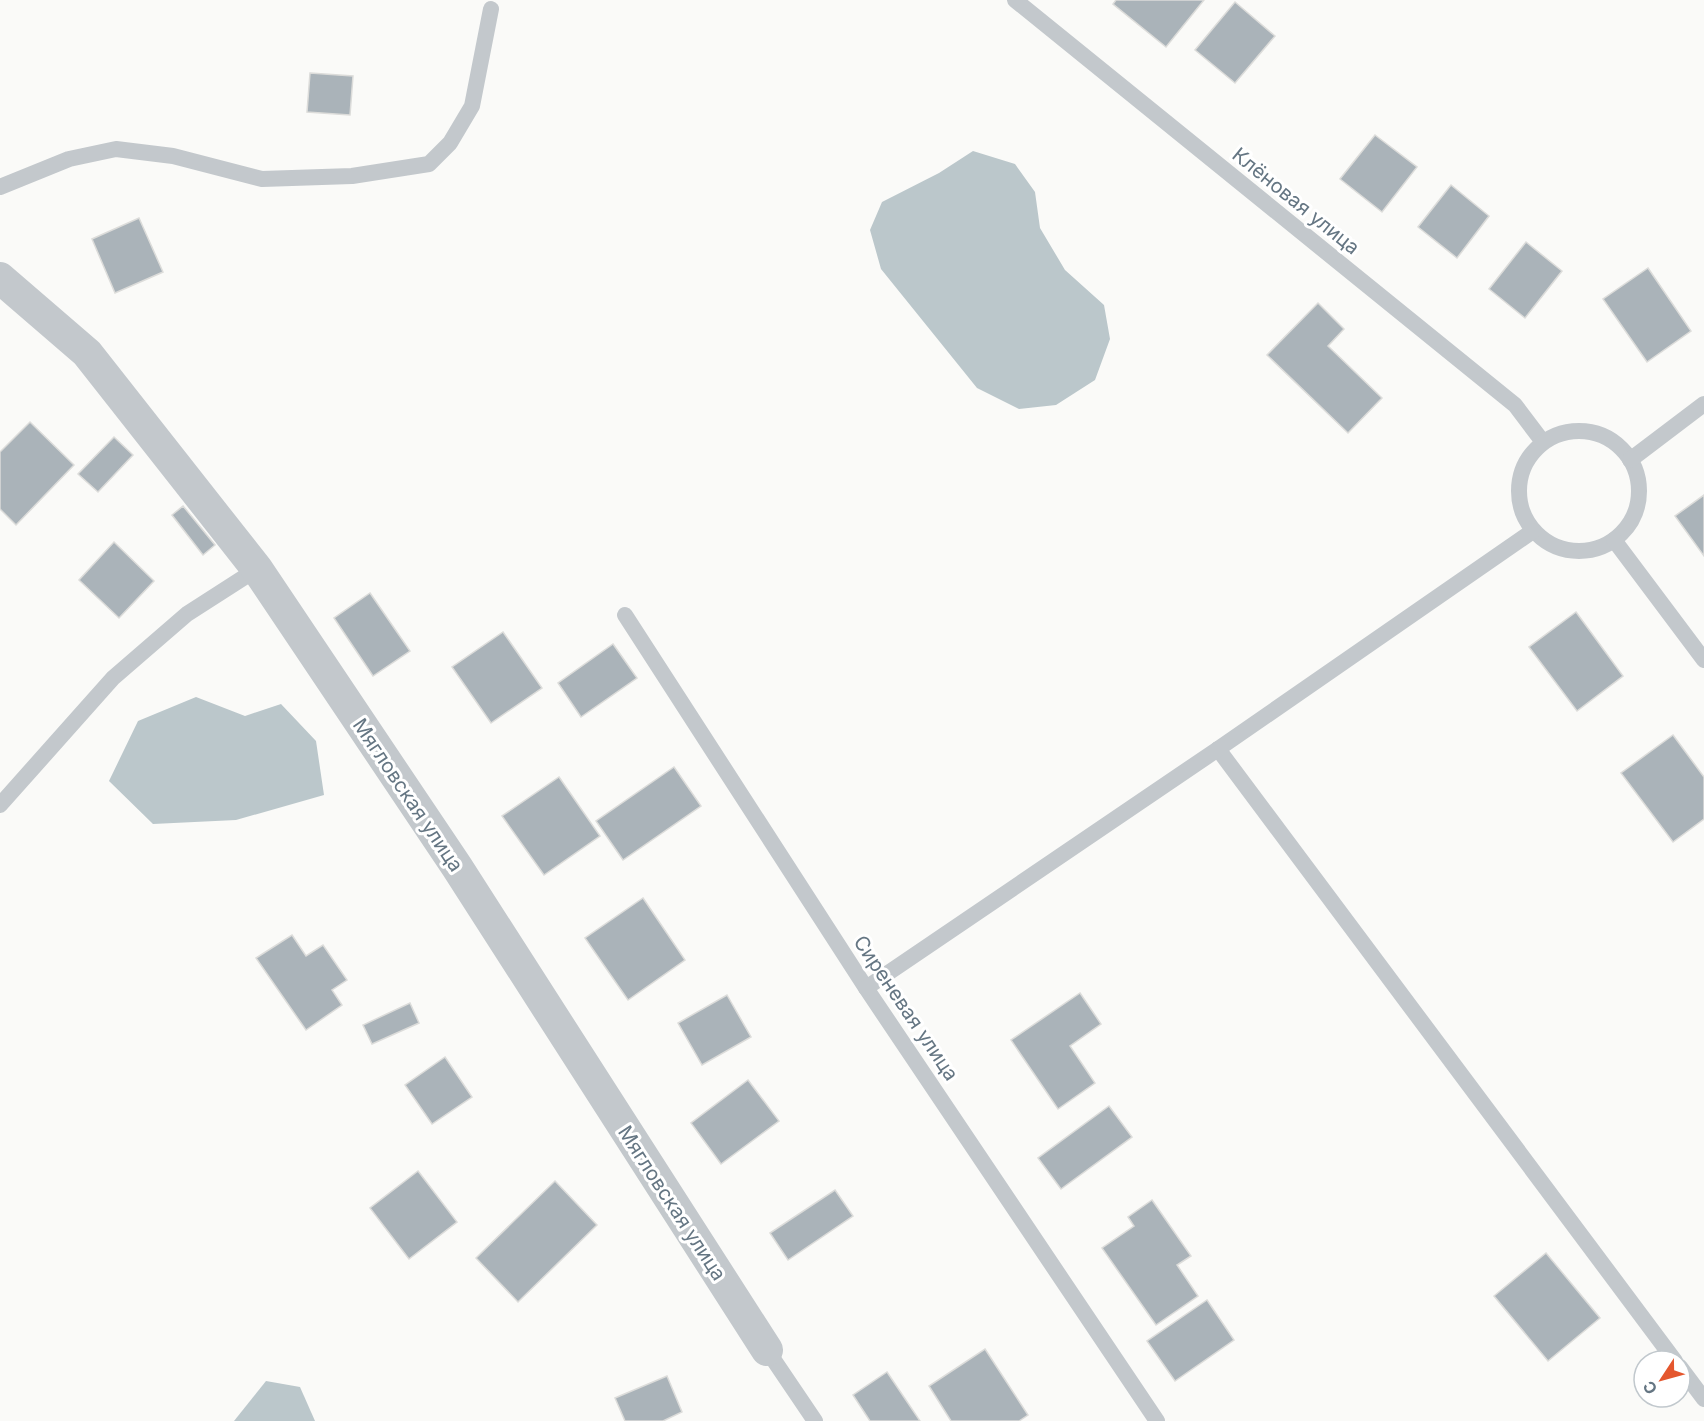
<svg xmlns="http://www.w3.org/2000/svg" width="1704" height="1421" viewBox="0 0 1704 1421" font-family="Inter,sans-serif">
  <rect width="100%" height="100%" fill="#fafaf8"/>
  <g fill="#bbc7cb">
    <path d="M973 151 1015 164 1035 192 1040 228 1065 270 1104 305 1110 339 1095 380 1056 405 1019 409 977 388 881 269 870 230 882 202 939 173Z"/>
    <path d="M196 697 245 716 281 704 316 741 324 795 236 820 153 824 109 781 138 721Z"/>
    <path d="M266 1381 300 1387 315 1421H234Z"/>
  </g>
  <g fill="#aab3b9" stroke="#dcdcda" stroke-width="1.5">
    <path d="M1116 0H1204L1166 47 1113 4Z"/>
    <path d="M1235 2 1275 36 1235 83 1195 50Z"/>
    <path d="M310 73 353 76 350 115 307 112Z"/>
    <path d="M1375 135 1417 167 1382 212 1340 179Z"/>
    <path d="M1451 185 1489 216 1457 258 1418 227Z"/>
    <path d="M139 218 163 272 115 293 92 239Z"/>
    <path d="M1526 242 1562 271 1525 318 1489 289Z"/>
    <path d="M1648 268 1691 331 1647 362 1603 299Z"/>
    <path d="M1318 303 1344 329 1328 346 1382 398 1348 433 1267 355Z"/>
    <path d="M30 422 74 465 16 525 0 509V452Z"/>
    <path d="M114 437 133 455 98 492 78 474Z"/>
    <path d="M1704 495V556L1675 516Z"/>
    <path d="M183 506 215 545 203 555 172 515Z"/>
    <path d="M114 542 154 581 119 618 79 580Z"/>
    <path d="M370 593 410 651 373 676 334 618Z"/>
    <path d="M1576 612 1623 676 1577 711 1529 647Z"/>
    <path d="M503 632 542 688 491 723 452 667Z"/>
    <path d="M613 644 637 678 581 717 558 683Z"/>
    <path d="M1673 735 1704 777V819L1673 842 1621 773Z"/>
    <path d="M674 767 701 806 623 860 596 821Z"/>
    <path d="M559 777 600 836 544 875 502 816Z"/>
    <path d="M643 898 685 960 628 1000 585 938Z"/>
    <path d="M292 935 306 956 323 945 347 980 332 990 342 1005 306 1030 256 958Z"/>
    <path d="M1080 993 1101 1024 1070 1046 1095 1083 1058 1109 1011 1040Z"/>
    <path d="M727 995 751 1037 702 1065 678 1023Z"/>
    <path d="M410 1003 419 1023 372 1044 363 1025Z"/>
    <path d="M445 1057 472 1097 432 1124 405 1085Z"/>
    <path d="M748 1080 779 1121 721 1164 691 1123Z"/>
    <path d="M1109 1106 1132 1137 1061 1189 1038 1158Z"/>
    <path d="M418 1171 457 1222 409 1259 370 1208Z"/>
    <path d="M555 1181 597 1225 518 1302 476 1258Z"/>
    <path d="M835 1190 853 1216 788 1260 770 1233Z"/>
    <path d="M1152 1200 1191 1256 1177 1265 1198 1296 1156 1325 1102 1248 1134 1226 1128 1217Z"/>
    <path d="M1546 1253 1600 1318 1548 1361 1494 1296Z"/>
    <path d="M1207 1300 1234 1340 1175 1381 1147 1341Z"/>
    <path d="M985 1349 1028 1415 1019 1421H951L929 1386Z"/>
    <path d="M887 1372 920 1421H870L853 1395Z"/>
    <path d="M667 1376 682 1412 663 1421H625L615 1398Z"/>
  </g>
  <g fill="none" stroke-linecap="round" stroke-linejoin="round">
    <g stroke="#c3c8cc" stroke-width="16">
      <path d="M1015 0 1515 405 1543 442"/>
      <path d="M0 187 69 159 116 149 173 156 262 179 352 176 429 164 450 143 472 106 491 9"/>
      <circle cx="1579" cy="491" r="60"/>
      <path d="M1630 460 1704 404"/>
      <path d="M1614 540 1704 660"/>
      <path d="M625 615 866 988 1157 1421"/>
      <path d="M1218 749 1675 1361"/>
      <path d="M0 805 113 678 187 614 257 569"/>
      <path d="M866 988 1218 749 1533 531"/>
      <path d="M767 1350 815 1421"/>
      <path d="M1680 1367 1704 1399"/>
    </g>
    <path stroke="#c3c8cc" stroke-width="32" d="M0 278 87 353 257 569 457 867 767 1350"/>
  </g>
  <g text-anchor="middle" stroke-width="6" stroke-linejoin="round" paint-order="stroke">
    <g font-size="20" fill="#657683" stroke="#fff">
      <text transform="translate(1296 201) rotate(39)" y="7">Клёновая улица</text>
      <text transform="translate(408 795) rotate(56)" y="7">Мягловская улица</text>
      <text transform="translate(906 1008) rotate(56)" y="7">Сиреневая улица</text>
      <text transform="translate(672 1203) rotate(57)" y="7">Мягловская улица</text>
    </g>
  </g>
  <g transform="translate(1662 1379) rotate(234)"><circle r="28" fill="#ffffff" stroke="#c1c8cd" stroke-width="1.5"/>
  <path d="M0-4.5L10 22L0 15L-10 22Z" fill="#e4572e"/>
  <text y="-9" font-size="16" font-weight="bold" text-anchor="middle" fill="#657683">С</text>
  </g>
</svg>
